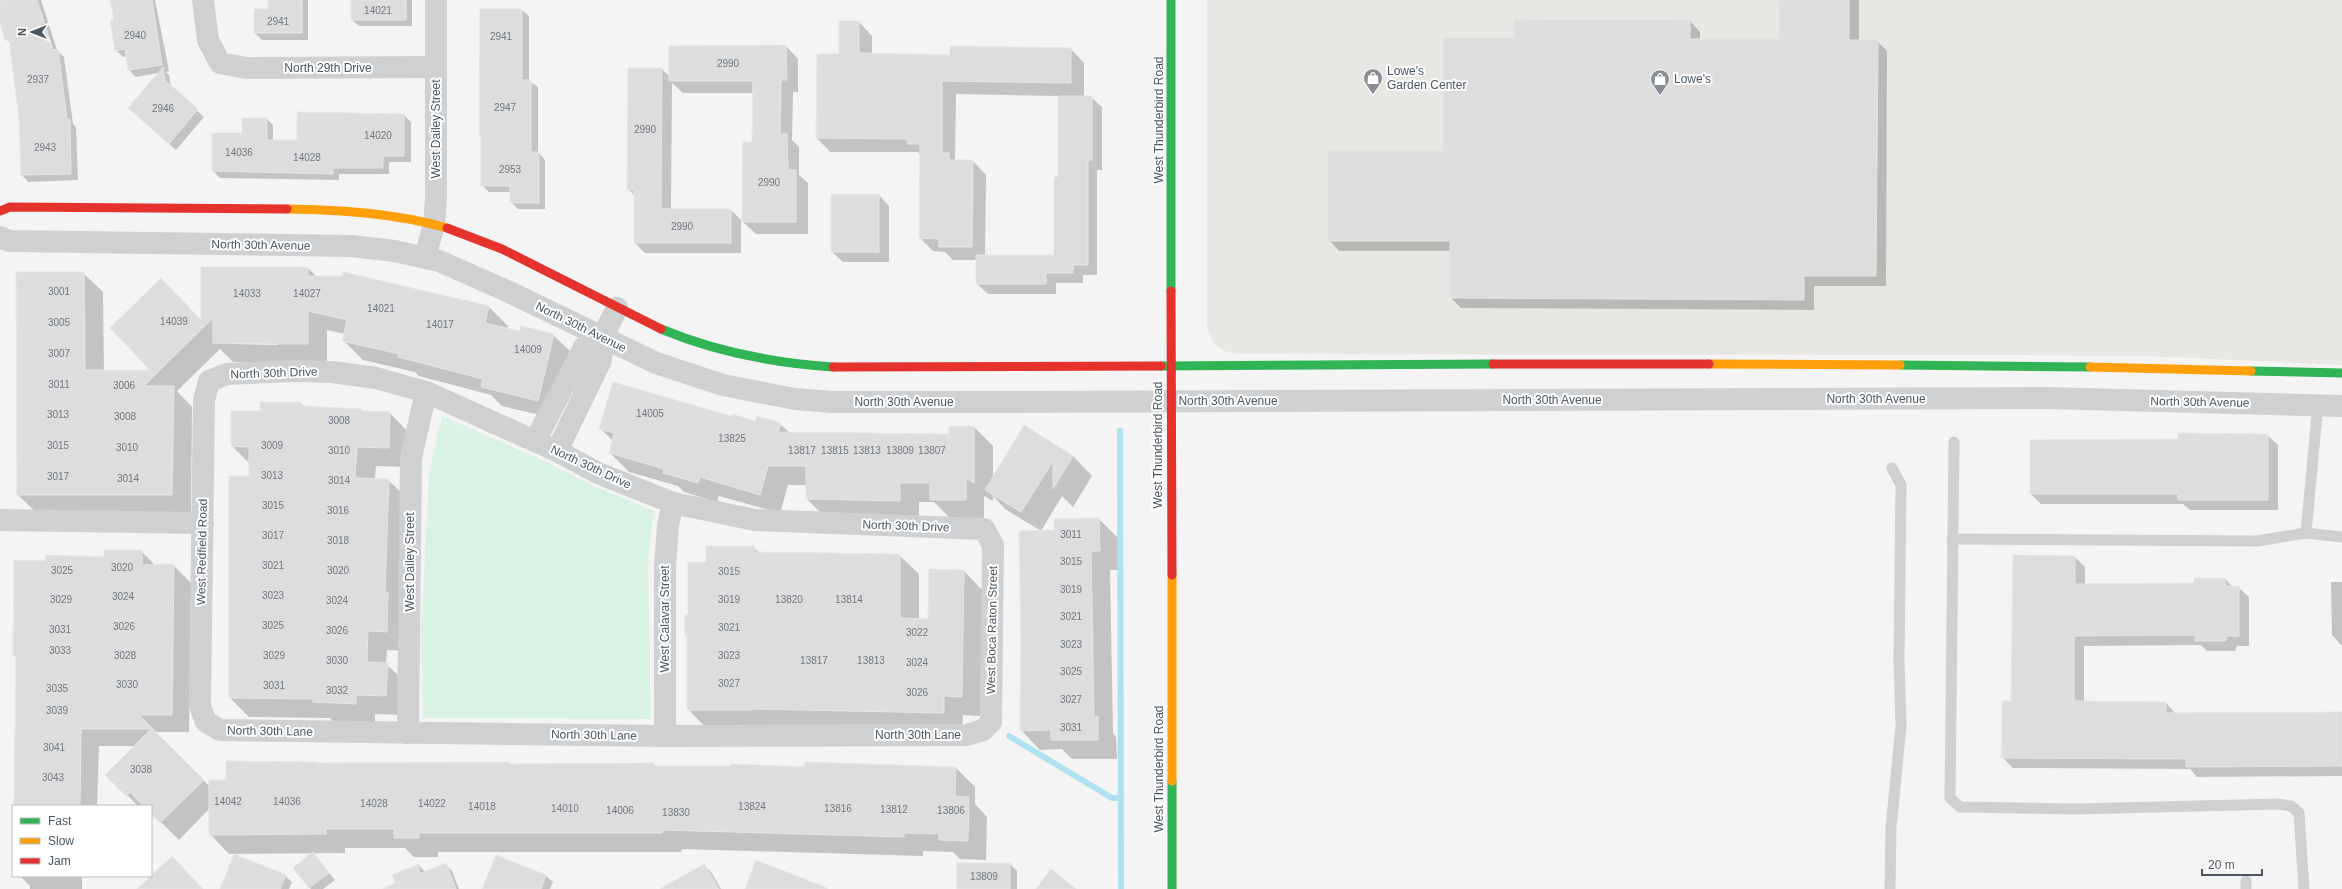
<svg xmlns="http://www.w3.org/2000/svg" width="2342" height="889" viewBox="0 0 2342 889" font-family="Helvetica,sans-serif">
  <rect width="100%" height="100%" fill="#f4f4f4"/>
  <path fill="#e8e7e3" d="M1207 0H2342V365L2141 356 2006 355 1236 354 1224 351 1215 344 1209 334 1207 323Z"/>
  <path fill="#d9f2e3" d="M442 416 549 463 591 485 655 511 651 530 648 567 651 719 423 718 421 633 429 473Z"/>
  <g fill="#0003" fill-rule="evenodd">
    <path d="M0 0H41L57 50 64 57 73 124 76 127 78 180 28 182 22 175 20 118 10 43 6 39 0 20Z"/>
    <path d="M111 0H155L169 71 166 72 169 75 171 87 204 117 176 150 136 114 159 73 136 77 129 70 127 56 123 57 116 50 115 20Z"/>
    <path d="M269 0H308V40H262L255 33 269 10Z"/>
    <path d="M352 0H412V26H359L352 20Z"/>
    <path d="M1780 0H1859V41H1877L1887 51 1886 286H1814V310L1461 308 1451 298V251H1339L1329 240 1444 152 1515 39 1690 21 1700 32V40H1780Z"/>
    <path d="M522 10 529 16V81L538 87V152L545 160V209H518L511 202V192H489L482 185V137L480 134Z"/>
    <path d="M859 22 872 36V54L951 56 1071 49 1084 63V97H1091L1102 107V170H1097V275H1083V283H1056V294H988L977 284V260H953L945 252 933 251 920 238 921 156 918 152H830L817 138 818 55H840ZM956 94 1059 96V178L1055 256H985L986 175 973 161H955Z"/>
    <path d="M786 46 798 59V92H793L792 140 799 147V175L808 183V234H756L743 222 753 143 754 93H683L672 83 671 210H731L741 220V253H645L635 243V196L628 189 662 69 670 77Z"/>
    <path d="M404 115 411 122V162H389V174H339V180L220 178 213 171 243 134 267 119 273 125V141H298Z"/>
    <path d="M832 195H879L889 206V262H843L832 252Z"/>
    <path d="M308 268 317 277 489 307 508 326 507 329 553 335 573 354 557 419 502 406 491 395 419 376 415 372 363 360 343 340 345 334 327 330V363L233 362 220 349 177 391 192 407 191 514H38L18 495 83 273 103 292 104 371H153L202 322ZM232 342 278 343V345L232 344Z"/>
    <path d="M300 403 305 407 362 410 365 412 390 413 409 433 408 467 376 466 375 479 388 480 408 499 406 651 387 650 386 664 407 683 405 715 375 714V723L333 721 330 718 249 717 230 698 250 477V464L232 446 261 412Z"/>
    <path d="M732 418 780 424 790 433 950 435 974 427 993 446V478L1024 427 1073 456 1092 476 1073 507 1062 496 1041 531 1005 509 993 496V501L984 496V519L950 518 934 502H919V520L826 518 807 499V485H788L780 513 719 496 717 502 684 492 678 486 629 472 610 453 613 441 601 429Z"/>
    <path d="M2267 435 2278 445V510H2190L2183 504H2041L2031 494 2179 440Z"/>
    <path d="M1099 519 1118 538 1119 570H1110L1113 733 1116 737 1117 759H1072L1062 749 1040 750 1021 730 1020 698H1022L1055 531Z"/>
    <path d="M753 547 759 553 899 555 919 574V619L929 620 964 571 983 591 980 716 963 715 962 732 707 729 688 709V637L686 635 689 616 707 563Z"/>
    <path d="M141 551 156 566 173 565 191 583 189 732H155L210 787 227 781 319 764 509 763 512 765 654 764 656 767 956 768 975 787V804L987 817 986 860 960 859 953 852 923 851V856L682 849 681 852H438V857H414L405 848H345V853L229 854 210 834V808L179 840 151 812V806H138L107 775 135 746H99L97 806H14L17 658 14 655 46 562 105 558Z"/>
    <path d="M2075 557 2085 567V585L2195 584 2225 579 2233 587H2238L2249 597V646H2237L2235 651H2207L2201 645 2084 646V702L2166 703 2176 714 2342 713V776L2197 777 2190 769 2013 768 2002 757 2012 702Z"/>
    <path d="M2331 582H2342V646L2332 635Z"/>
    <path d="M319 860 335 880 323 889H311L295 868Z"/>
    <path d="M445 864 452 871 459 889H399L419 865 425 872Z"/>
    <path d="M958 864H1010L1017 871V889H958Z"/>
    <path d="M704 865 711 872 721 889H662Z"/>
    <path d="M20 876H82V889H30V886Z"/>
    <path d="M285 876 292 882 289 889H221Z"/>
    <path d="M546 876 553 882 550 889H483Z"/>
  </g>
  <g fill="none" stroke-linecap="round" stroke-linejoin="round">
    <g stroke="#aee2f0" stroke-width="6">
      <path d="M1120 431 1121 889"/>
      <path d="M1009 736 1112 798H1121"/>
    </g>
  </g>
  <g fill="#ddddde" stroke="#e5e6e7">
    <path d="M0 0H37L53 50 58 49 67 119H70L71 174 21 175 19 118 9 39 5 40 0 24Z"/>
    <path d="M110 0H152L162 65 128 70 125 49 115 51 110 20H114Z"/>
    <path d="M268 0H302V33H254V9H268Z"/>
    <rect x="351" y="0" width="55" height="20"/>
    <path d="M1779 0H1849V40H1878L1876 276H1804V300L1450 298V241H1328V151H1443V38H1514V19L1690 20V39H1779Z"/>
    <path d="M480 9H522V80H531V152H539V203H510V186H481V135H479Z"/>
    <path d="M839 21H859V53L950 55V46L1071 48V83L942 81V153H949V160H973L972 247H939V239L919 238 920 144H907V139L816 138 817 54H839Z"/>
    <path d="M786 45 787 80H781L780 134H787L788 170H796V222H742L743 142H752L753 81H669V46Z"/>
    <path d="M163 67 165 80 198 109 169 144 128 108Z"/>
    <path d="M628 68H662L661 209H731V243H634V190H627Z"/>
    <path d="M1058 96H1092V160H1088V265H1073V273H1046V284H976V255H1054V177H1058Z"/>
    <path d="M297 112 404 114V156H383V168H333V174L212 171V133H242V118H267V140H297Z"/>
    <rect x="831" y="194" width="48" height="58"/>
    <path d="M201 267H308V276H342L343 272 489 306 485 323 520 331 521 326 554 334 538 401 481 387 483 379 398 357 399 354 342 341 347 320 308 311V344H273L213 343V318L144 386H174L172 495H17L16 272H84L85 370H150L110 328 161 278 201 320Z"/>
    <path d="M613 382 731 416 732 414 755 421 757 416 781 423 778 432 949 434V426H974V483L966 478V500H930V483H900V501L806 499V466H768L760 495 700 477 698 483 663 473 664 469 609 453 614 433 599 429Z"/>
    <path d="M260 402H301V406L362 409V411L390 412 389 448 357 447 355 478 389 479 385 593H388L387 632 368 631 367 662 388 663 386 696 356 695V704L313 702V699L229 698V476H249V447L231 446V411H260Z"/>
    <path d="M1024 425 1073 456 1053 489V461L1021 512 985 490Z"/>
    <path d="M2178 433 2268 434V500H2178V494H2030V440L2178 439Z"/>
    <path d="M1099 518 1100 551H1091L1094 717 1098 716V740H1051V730L1020 731 1021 641 1019 531 1054 530V519Z"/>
    <path d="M706 546H754V552L900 554V618L928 619 929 569 964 570 962 697 944 696V713L753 709V710H687V635H685V615H688V562H706Z"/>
    <path d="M104 550H142V565L174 564 172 715H139L204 780 160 823 151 814V806H143L130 792 126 796 105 775 151 729H81L80 806H14L16 655H13L14 560 45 561 46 555 104 557Z"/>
    <path d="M2013 555 2075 556V584L2194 583V578H2225V586H2239V636H2227L2225 641H2195V635L2074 636V701L2166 702V713L2342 712V766L2186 767V759L2001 758 2002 701H2011Z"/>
    <path d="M226 761 318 762V763L510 762V764L654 763V766H731V764L805 767V762L956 767 955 796 969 797 968 841 939 840V834L904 833V837L663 830 662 833H419V838H394V829H326V834L209 835V780H226Z"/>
    <path d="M313 852 329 873 309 888 293 868Z"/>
    <path d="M234 854 286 875 280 889H220Z"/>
    <path d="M496 855 546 875 541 889H482Z"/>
    <path d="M172 856 203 889H137L151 876Z"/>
    <path d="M756 860 827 888V889H745Z"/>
    <path d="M446 863 456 889H383L395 883 392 875 419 864V874Z"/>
    <rect x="957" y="863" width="53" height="26"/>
    <path d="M704 864 719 889H660Z"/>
    <path d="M1051 869 1076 889H1036Z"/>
  </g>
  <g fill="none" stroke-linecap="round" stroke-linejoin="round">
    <g stroke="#ced0d2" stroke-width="11">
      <path d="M1954 442 1950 798 1960 807 2076 809 2278 804 2291 806 2299 813 2304 889"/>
      <path d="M2306 533 2318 404"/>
      <path d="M1952 539 2257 541 2306 533 2342 537"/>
      <path d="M2246 881V889"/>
      <path d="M1890 889 1891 828 1901 726 1899 661 1901 485 1892 468"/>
    </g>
    <g stroke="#ced0d2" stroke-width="22">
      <path d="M203 0 208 40 220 63 246 68 436 67"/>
      <path d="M0 237 9 241 351 246 395 251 439 261 507 291 656 363 723 385 795 399 831 402H997L2047 398 2342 406"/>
      <path d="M425 257 434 225 436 198V0"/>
      <path d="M295 371 332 372 376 378 426 392 557 451 598 473 673 503 755 520 984 529 993 545 991 722 983 730 967 735 665 736 220 730 206 722 200 706 204 400 209 381 227 374Z"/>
      <path d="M535 441 584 347 602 338"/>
      <path d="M557 451 601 360 602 338 617 308"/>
      <path d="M0 520 203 523"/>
      <path d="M408 733 411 458 426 392"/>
      <path d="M665 736V567L668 525 673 503"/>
    </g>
    <g stroke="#30b455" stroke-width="9">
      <path d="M1171 0V291"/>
      <path d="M661 329C716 352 774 363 833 367"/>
      <path d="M1900 365 2090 367"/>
      <path d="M1161 366 1493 364"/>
      <path d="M2251 371 2342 373"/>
      <path d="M1172 781V889"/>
    </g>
    <g stroke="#ff9f0a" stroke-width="9">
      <path d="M287 209C341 210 395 213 447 228"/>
      <path d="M1709 364 1900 365"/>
      <path d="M2090 367 2251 371"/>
      <path d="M1172 575V781"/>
    </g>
    <g stroke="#e5322d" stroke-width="9">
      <path d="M0 211 10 207 287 209"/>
      <path d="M447 228 502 249 661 329"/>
      <path d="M1171 291 1172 575"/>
      <path d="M1493 364H1709"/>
      <path d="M833 367 1161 366"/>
    </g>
  </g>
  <defs>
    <g id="shop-pin" transform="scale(1)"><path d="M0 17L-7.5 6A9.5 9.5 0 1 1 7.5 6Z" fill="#868d94" stroke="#fff"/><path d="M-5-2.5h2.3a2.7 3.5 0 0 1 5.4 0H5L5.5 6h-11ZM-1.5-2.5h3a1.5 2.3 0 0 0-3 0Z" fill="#fff"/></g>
  </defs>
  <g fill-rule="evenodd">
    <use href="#shop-pin" x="1373" y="78"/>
    <use href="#shop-pin" x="1660" y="79"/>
  </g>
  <g text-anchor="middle" stroke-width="4" stroke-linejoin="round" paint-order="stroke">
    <g font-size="10" fill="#707881">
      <text x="378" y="14">14021</text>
      <text x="278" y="25">2941</text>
      <text x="135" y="39">2940</text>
      <text x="501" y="40">2941</text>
      <text x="728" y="67">2990</text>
      <text x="38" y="83">2937</text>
      <text x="505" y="111">2947</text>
      <text x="163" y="112">2946</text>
      <text x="645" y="133">2990</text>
      <text x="378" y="139">14020</text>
      <text x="45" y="151">2943</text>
      <text x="239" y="156">14036</text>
      <text x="307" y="161">14028</text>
      <text x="510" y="173">2953</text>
      <text x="769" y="186">2990</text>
      <text x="682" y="230">2990</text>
      <text x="59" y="295">3001</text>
      <text x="247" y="297">14033</text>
      <text x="307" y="297">14027</text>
      <text x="381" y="312">14021</text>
      <text x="174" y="325">14039</text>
      <text x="59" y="326">3005</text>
      <text x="440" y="328">14017</text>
      <text x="528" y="353">14009</text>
      <text x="59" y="357">3007</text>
      <text x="59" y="388">3011</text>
      <text x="124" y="389">3006</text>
      <text x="650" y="417">14005</text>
      <text x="58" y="418">3013</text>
      <text x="125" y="420">3008</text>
      <text x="339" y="424">3008</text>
      <text x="732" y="442">13825</text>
      <text x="58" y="449">3015</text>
      <text x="272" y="449">3009</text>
      <text x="127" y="451">3010</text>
      <text x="339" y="454">3010</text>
      <text x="802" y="454">13817</text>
      <text x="835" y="454">13815</text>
      <text x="867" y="454">13813</text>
      <text x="900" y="454">13809</text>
      <text x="932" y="454">13807</text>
      <text x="272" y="479">3013</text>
      <text x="58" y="480">3017</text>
      <text x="128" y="482">3014</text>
      <text x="339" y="484">3014</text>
      <text x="273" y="509">3015</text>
      <text x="338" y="514">3016</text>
      <text x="1071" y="538">3011</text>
      <text x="273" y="539">3017</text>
      <text x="338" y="544">3018</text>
      <text x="1071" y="565">3015</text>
      <text x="273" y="569">3021</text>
      <text x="122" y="571">3020</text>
      <text x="62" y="574">3025</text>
      <text x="338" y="574">3020</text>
      <text x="729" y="575">3015</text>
      <text x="1071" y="593">3019</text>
      <text x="273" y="599">3023</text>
      <text x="123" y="600">3024</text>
      <text x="61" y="603">3029</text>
      <text x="729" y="603">3019</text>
      <text x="789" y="603">13820</text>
      <text x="849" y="603">13814</text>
      <text x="337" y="604">3024</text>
      <text x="1071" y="620">3021</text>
      <text x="273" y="629">3025</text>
      <text x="124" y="630">3026</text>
      <text x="729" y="631">3021</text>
      <text x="60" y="633">3031</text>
      <text x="337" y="634">3026</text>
      <text x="917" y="636">3022</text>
      <text x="1071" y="648">3023</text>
      <text x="60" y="654">3033</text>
      <text x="125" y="659">3028</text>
      <text x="274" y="659">3029</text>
      <text x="729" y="659">3023</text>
      <text x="337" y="664">3030</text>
      <text x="814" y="664">13817</text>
      <text x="871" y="664">13813</text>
      <text x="917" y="666">3024</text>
      <text x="1071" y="675">3025</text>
      <text x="729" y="687">3027</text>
      <text x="127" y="688">3030</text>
      <text x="274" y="689">3031</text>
      <text x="57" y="692">3035</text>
      <text x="337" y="694">3032</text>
      <text x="917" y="696">3026</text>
      <text x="1071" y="703">3027</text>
      <text x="57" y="714">3039</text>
      <text x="1071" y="731">3031</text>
      <text x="54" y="751">3041</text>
      <text x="141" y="773">3038</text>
      <text x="53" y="781">3043</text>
      <text x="228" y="805">14042</text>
      <text x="287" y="805">14036</text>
      <text x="374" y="807">14028</text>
      <text x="432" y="807">14022</text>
      <text x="482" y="810">14018</text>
      <text x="752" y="810">13824</text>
      <text x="565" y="812">14010</text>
      <text x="838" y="812">13816</text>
      <text x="894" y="813">13812</text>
      <text x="620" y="814">14006</text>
      <text x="951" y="814">13806</text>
      <text x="676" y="816">13830</text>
      <text x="984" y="880">13809</text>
    </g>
    <g font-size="12" fill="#4a5661" stroke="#fff">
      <text x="328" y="72">North 29th Drive</text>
      <text transform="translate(1159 120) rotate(-90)" y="4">West Thunderbird Road</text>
      <text transform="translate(436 129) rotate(-90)" y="4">West Dailey Street</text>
      <text transform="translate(261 245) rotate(1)" y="4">North 30th Avenue</text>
      <text transform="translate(581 327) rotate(26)" y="4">North 30th Avenue</text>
      <text transform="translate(274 373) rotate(-2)" y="4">North 30th Drive</text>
      <text x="1876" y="403">North 30th Avenue</text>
      <text x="1552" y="404">North 30th Avenue</text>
      <text x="1228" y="405">North 30th Avenue</text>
      <text x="904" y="406">North 30th Avenue</text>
      <text transform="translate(2200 402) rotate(1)" y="4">North 30th Avenue</text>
      <text transform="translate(1158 445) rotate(-90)" y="4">West Thunderbird Road</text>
      <text transform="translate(591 467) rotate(25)" y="4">North 30th Drive</text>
      <text transform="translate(906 526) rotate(2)" y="4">North 30th Drive</text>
      <text transform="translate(202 552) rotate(-89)" y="4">West Redfield Road</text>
      <text transform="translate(410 562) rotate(-90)" y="4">West Dailey Street</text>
      <text transform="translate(665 619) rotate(-90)" y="4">West Calavar Street</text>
      <text transform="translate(992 630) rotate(-89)" y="4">West Boca Raton Street</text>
      <text transform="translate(270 731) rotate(1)" y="4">North 30th Lane</text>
      <text transform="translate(594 735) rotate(1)" y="4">North 30th Lane</text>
      <text x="918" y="739">North 30th Lane</text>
      <text transform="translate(1159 769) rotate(-90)" y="4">West Thunderbird Road</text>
    </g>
    <g font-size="12" fill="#4a5661" stroke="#fff" text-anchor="start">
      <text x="1387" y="75">Lowe's<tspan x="1387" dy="14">Garden Center</tspan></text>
      <text x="1674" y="83">Lowe's</text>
    </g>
  </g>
  <rect x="12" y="805" width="140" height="72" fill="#ffffff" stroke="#b7bbc0"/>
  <rect x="20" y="818" width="20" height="6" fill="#30b455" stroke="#b7bbc0"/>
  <text x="48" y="825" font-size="12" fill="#4a5661">Fast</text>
  <rect x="20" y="838" width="20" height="6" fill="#ff9f0a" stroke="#b7bbc0"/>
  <text x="48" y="845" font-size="12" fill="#4a5661">Slow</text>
  <rect x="20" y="858" width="20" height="6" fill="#e5322d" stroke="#b7bbc0"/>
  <text x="48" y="865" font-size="12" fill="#4a5661">Jam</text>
  <g transform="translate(32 32) rotate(270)" stroke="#ffffff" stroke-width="3" paint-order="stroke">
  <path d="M0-3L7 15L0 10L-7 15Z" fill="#4a5661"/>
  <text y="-6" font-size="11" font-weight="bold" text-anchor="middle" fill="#4a5661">N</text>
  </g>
  <path d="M2202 869v6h60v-6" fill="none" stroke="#4a5661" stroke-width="2"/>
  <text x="2208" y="869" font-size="12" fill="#4a5661" stroke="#ffffff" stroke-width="3" paint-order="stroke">20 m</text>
</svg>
